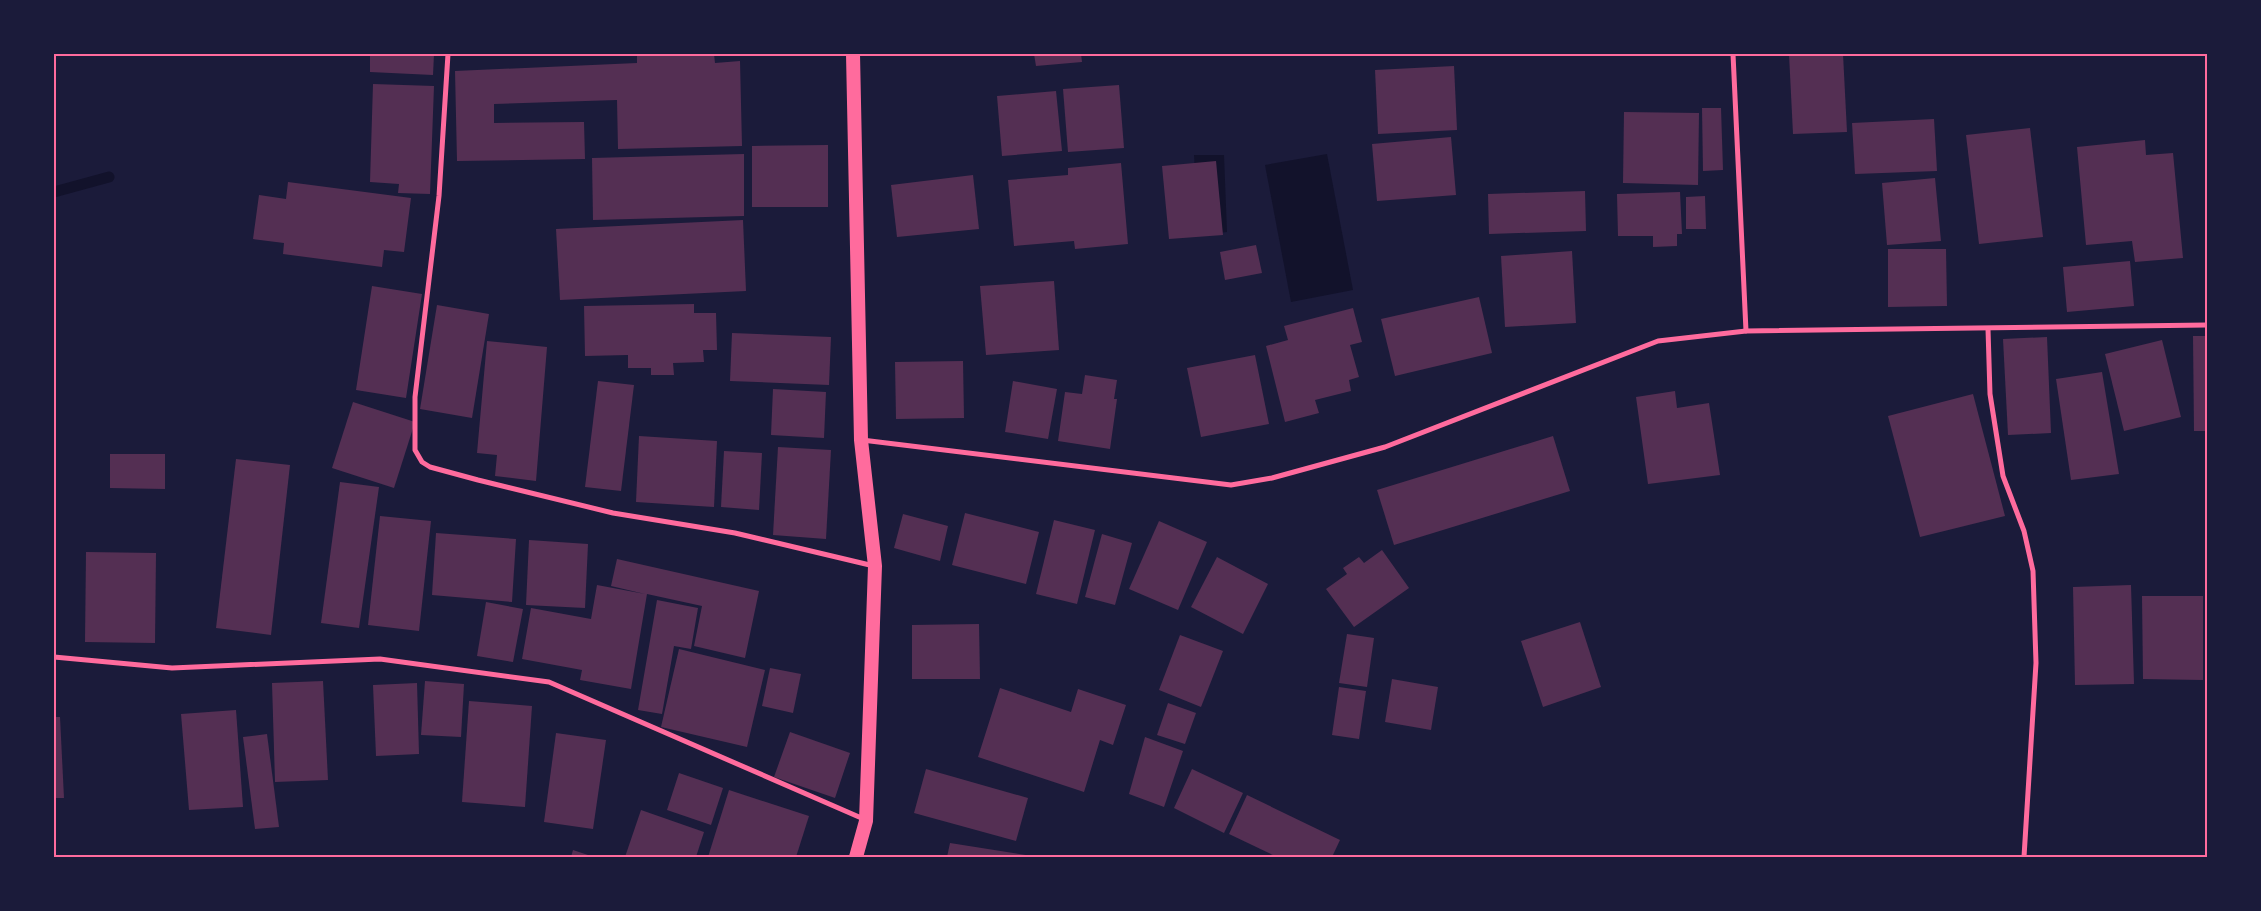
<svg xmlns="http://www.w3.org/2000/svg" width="2261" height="911" viewBox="0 0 2261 911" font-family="'Fira Sans Condensed',sans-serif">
  <rect width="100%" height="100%" fill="#1b1b3a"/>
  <g fill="#12122b">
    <path d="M1327 154 1353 290 1291 302 1265 165Z"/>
    <path d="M1194 155H1224L1227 232 1199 235Z"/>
  </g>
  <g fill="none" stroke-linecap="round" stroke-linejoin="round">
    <path stroke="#12122b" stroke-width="11" d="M54 192 109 177"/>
  </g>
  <g fill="#542f53">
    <path d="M370 54H434L433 75 370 72Z"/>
    <path d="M637 54H714L715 63 740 61 742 146 618 149 617 100 494 104V123L584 122 585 159 457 161 455 71 637 63Z"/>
    <path d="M1034 54H1081L1082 62 1036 66Z"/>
    <path d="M1789 54H1843L1847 132 1793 134Z"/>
    <path d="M1454 66 1457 130 1378 134 1375 70Z"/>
    <path d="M373 84 434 86 430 194 398 193 399 184 370 182Z"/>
    <path d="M1119 85 1124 148 1068 152 1063 89Z"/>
    <path d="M1056 91 1062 151 1002 156 997 96Z"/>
    <path d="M1702 108H1721L1723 170 1703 171Z"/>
    <path d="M1624 112 1699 113 1698 185 1623 183Z"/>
    <path d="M1934 119 1937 171 1855 174 1852 123Z"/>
    <path d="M2030 128 2043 237 1979 244 1966 135Z"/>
    <path d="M1451 137 1456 195 1377 201 1372 144Z"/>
    <path d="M2145 140 2146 155 2173 153 2183 258 2135 262 2132 241 2086 245 2077 147Z"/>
    <path d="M828 145V207H752V146Z"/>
    <path d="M744 154V216L593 220 592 158Z"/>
    <path d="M1216 161 1223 235 1169 239 1162 166Z"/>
    <path d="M1121 163 1128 244 1075 249 1074 241 1014 246 1008 180 1068 175V168Z"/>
    <path d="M973 175 979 229 897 237 891 185Z"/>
    <path d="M1935 178 1941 241 1887 245 1882 183Z"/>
    <path d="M288 182 411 198 404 252 384 250 382 267 283 254 284 243 253 239 259 195 286 199Z"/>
    <path d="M1585 191 1586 231 1489 234 1488 194Z"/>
    <path d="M1680 192 1682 234H1677V246L1653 247V236H1618L1617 194Z"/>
    <path d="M1705 196 1706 229H1686V197Z"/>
    <path d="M743 220 746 291 560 300 556 229Z"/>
    <path d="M1256 245 1262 273 1225 280 1220 252Z"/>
    <path d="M1888 249H1946L1947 306 1888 307Z"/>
    <path d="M1572 251 1576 323 1505 327 1501 256Z"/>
    <path d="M2130 261 2134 306 2067 312 2063 267Z"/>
    <path d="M1054 281 1059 350 986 355 980 286Z"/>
    <path d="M372 286 422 294 406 398 356 390Z"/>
    <path d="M1479 297 1492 353 1395 376 1381 319Z"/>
    <path d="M694 304V313H716L717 350H703L704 362 673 363 674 375H651V368H628V355L585 356 584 306Z"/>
    <path d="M437 305 489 314 472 418 420 409Z"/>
    <path d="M1353 308 1362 342 1350 345 1359 377 1349 380 1351 391 1315 400 1319 413 1285 422 1266 346 1288 340 1284 326Z"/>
    <path d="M732 333 831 337 829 385 730 381Z"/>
    <path d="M2193 336H2207V431H2194Z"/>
    <path d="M2047 337 2051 433 2008 435 2003 339Z"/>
    <path d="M2162 340 2181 417 2124 431 2105 354Z"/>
    <path d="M487 341 547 347 536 481 495 476 497 455 477 453Z"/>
    <path d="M1255 355 1269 424 1201 437 1187 368Z"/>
    <path d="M963 361 964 418 896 419 895 362Z"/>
    <path d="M2102 372 2119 474 2071 480 2056 379Z"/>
    <path d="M1085 375 1117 380 1114 399H1117L1110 449 1058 441 1065 392 1082 394Z"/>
    <path d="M598 381 634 385 621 491 585 487Z"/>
    <path d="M1013 381 1057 389 1048 439 1005 432Z"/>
    <path d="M773 389 826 392 824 438 771 435Z"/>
    <path d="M1675 391 1677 408 1709 403 1720 475 1648 484 1636 397Z"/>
    <path d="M1973 394 2005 516 1920 537 1888 416Z"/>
    <path d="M353 402 415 422 394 488 332 468Z"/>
    <path d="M639 436 717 441 714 507 636 502Z"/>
    <path d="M1553 436 1570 491 1394 545 1377 490Z"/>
    <path d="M778 447 831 450 826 539 773 535Z"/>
    <path d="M724 451 762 453 759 510 721 507Z"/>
    <path d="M110 454H165V489L110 488Z"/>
    <path d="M236 459 290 465 271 635 216 628Z"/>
    <path d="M340 482 379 487 359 628 321 623Z"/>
    <path d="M965 513 1039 532 1026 584 952 565Z"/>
    <path d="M903 514 948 526 940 561 894 548Z"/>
    <path d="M380 516 431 521 419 631 368 625Z"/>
    <path d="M1054 520 1095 530 1077 604 1036 594Z"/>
    <path d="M1159 521 1207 542 1178 610 1129 589Z"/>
    <path d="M436 533 516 539 512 602 432 595Z"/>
    <path d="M1102 534 1132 543 1115 605 1085 597Z"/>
    <path d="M529 540 588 544 585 608 526 605Z"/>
    <path d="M1382 550 1409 588 1354 627 1326 589 1347 574 1343 568 1359 557 1364 563Z"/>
    <path d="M86 552 156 553 155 643 85 642Z"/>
    <path d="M1217 557 1268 584 1243 634 1191 607Z"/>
    <path d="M617 559 759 591 745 658 694 646 702 606 647 594 631 689 580 680 582 670 522 659 531 608 591 619 597 585 645 594 611 586Z"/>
    <path d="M2131 585 2134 684 2075 685 2073 587Z"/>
    <path d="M2142 596H2203V680L2143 679Z"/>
    <path d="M657 600 698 608 691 649 674 646 662 714 638 710Z"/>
    <path d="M486 602 523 609 513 662 477 656Z"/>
    <path d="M1580 622 1601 687 1543 707 1521 641Z"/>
    <path d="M979 624 980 679H912V625Z"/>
    <path d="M1347 634 1374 638 1367 687 1339 683Z"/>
    <path d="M1180 635 1223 651 1201 707 1159 690Z"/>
    <path d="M679 649 765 670 747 747 661 727Z"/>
    <path d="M770 668 801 674 793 713 762 706Z"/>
    <path d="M1392 679 1438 687 1431 730 1385 722Z"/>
    <path d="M323 681 328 780 275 782 272 683Z"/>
    <path d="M425 681 464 684 461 737 421 735Z"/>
    <path d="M417 683 419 754 376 756 373 685Z"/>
    <path d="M1339 687 1366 691 1359 739 1332 735Z"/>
    <path d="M1000 688 1071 712 1078 689 1126 705 1113 745 1100 740 1084 792 978 757Z"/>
    <path d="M469 701 532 706 525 807 462 802Z"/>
    <path d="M1168 703 1196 713 1185 744 1157 735Z"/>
    <path d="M236 710 243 807 189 810 181 714Z"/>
    <path d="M54 717H60L64 798H54Z"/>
    <path d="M790 732 850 753 835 798 774 777Z"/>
    <path d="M556 733 606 740 593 829 544 822Z"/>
    <path d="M267 734 279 827 255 829 243 737Z"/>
    <path d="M1145 737 1183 751 1164 807 1129 794Z"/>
    <path d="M926 769 1028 798 1016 841 914 813Z"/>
    <path d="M1192 769 1243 793 1224 833 1174 808Z"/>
    <path d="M679 773 723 788 711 825 667 810Z"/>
    <path d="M729 790 809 816 796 857H708Z"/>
    <path d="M1247 795 1340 840 1332 857H1277L1229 834Z"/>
    <path d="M641 810 704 832 696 857H625Z"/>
    <path d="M950 843 1032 856V857H947Z"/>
    <path d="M573 850 594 857H571Z"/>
  </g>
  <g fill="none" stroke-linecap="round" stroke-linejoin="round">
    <g stroke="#ff6b9d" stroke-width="5">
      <path d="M448 54 439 196 415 397V450L422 462 430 467 478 480 613 513 735 533 874 566"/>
      <path d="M1733 54 1746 331"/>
      <path d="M1988 329 1990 394 2003 476 2024 531 2033 571 2036 663 2024 857"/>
      <path d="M862 440 1231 485 1272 478 1385 447 1658 341 1746 331 2207 325"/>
      <path d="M54 657 172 668 380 659 549 682 866 820"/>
    </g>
    <path stroke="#ff6b9d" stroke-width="14" d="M853 54 861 440 875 566 866 821 856 857"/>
  </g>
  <rect width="2261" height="911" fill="none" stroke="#1b1b3a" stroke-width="110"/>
  <rect x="55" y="55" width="2151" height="801" fill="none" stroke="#ff6b9d" stroke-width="2"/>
</svg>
